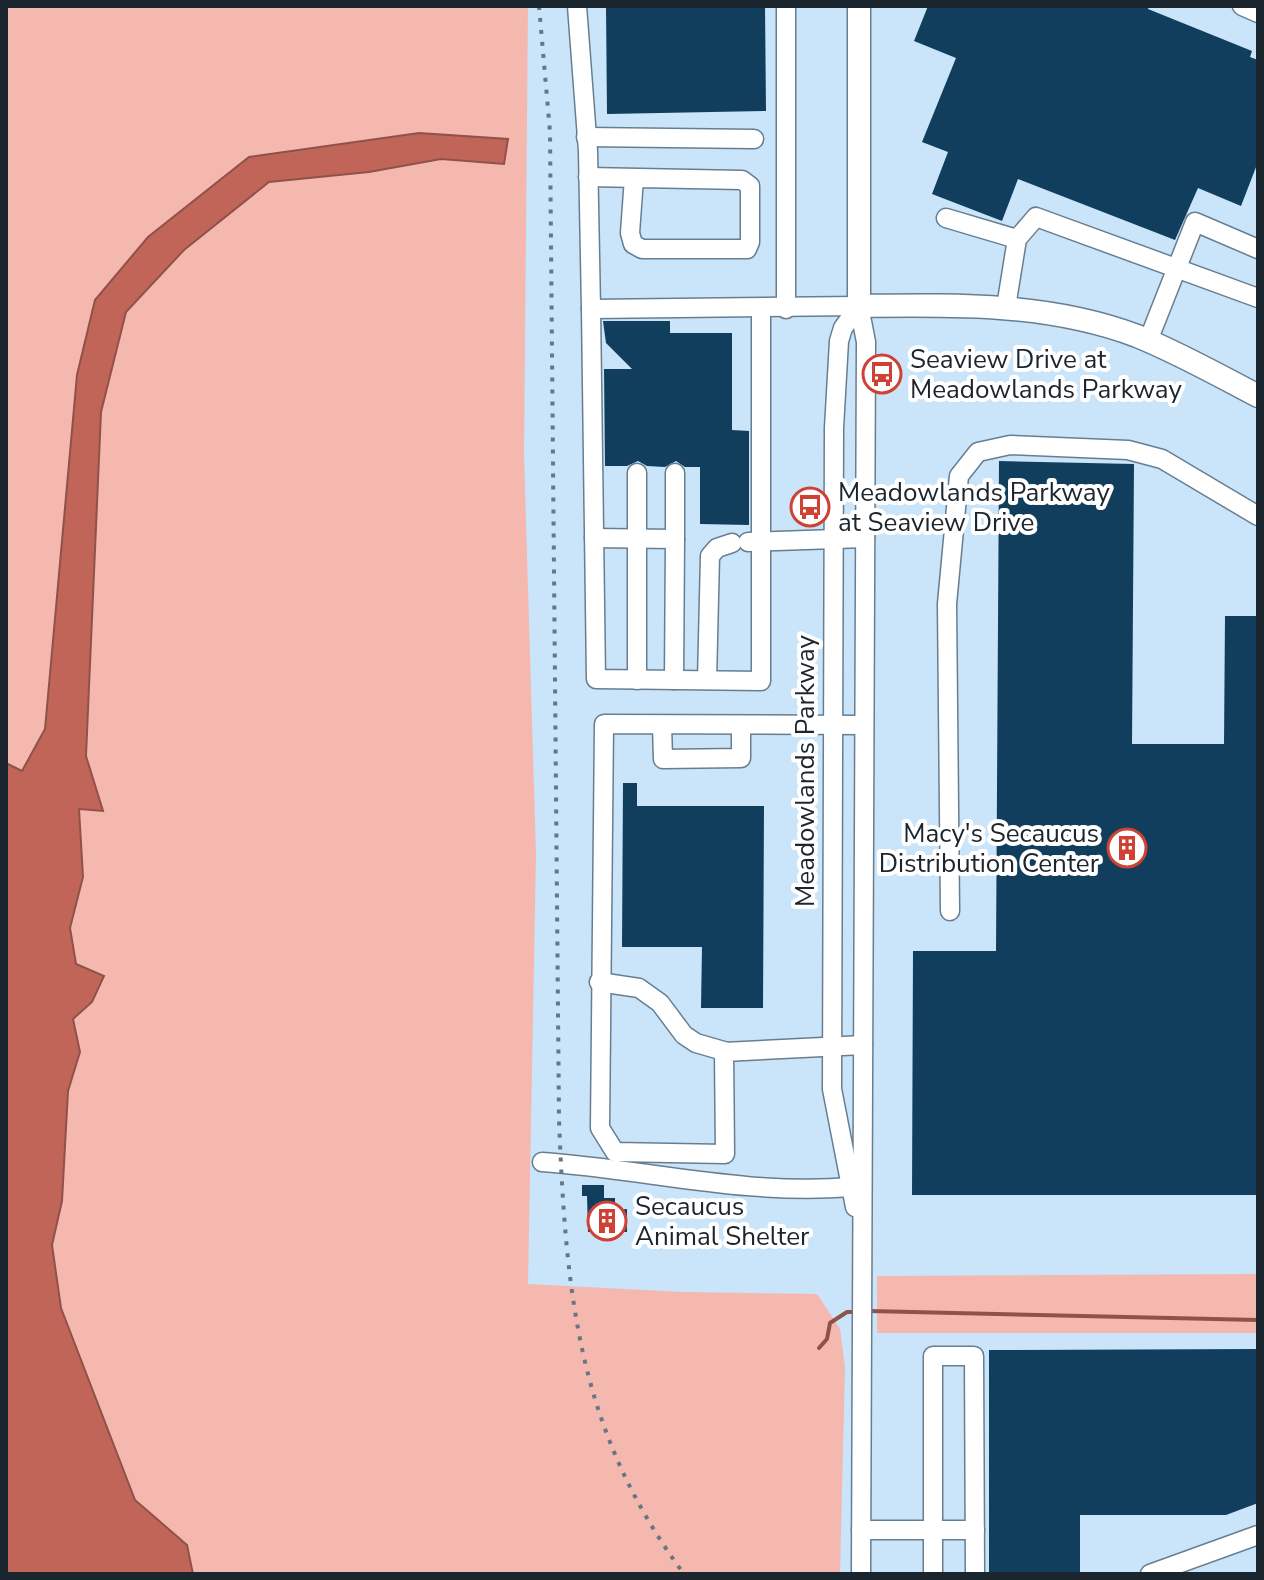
<svg xmlns="http://www.w3.org/2000/svg" width="1264" height="1580" viewBox="0 0 1264 1580" font-family="'Nunito Sans',sans-serif">
  <rect width="100%" height="100%" fill="#cae4fa"/>
  <g fill="#f5b8ae">
    <path d="M6 6H528L524 455 536 854 528 1284 683 1292 817 1294 840 1329 845 1367 840 1574H193L187 1545 135 1500 61 1308 52 1245 62 1201 68 1091 80 1052 73 1019 92 1002 103 976 76 964 70 928 83 877 79 808 103 810 86 756 101 412 126 312 184 250 269 182 369 172 441 159 503 164 508 140 249 157 96 300 77 375 45 729 22 771 6 763Z"/>
    <path d="M1258 1274V1333H877V1276Z"/>
  </g>
  <path fill="#c16558" stroke="#8f524b" stroke-width="2" d="M419 133 508 139 504 164 441 159 369 172 269 182 184 250 126 312 101 412 86 756 103 811 79 809 83 877 70 928 76 964 104 976 92 1002 73 1019 80 1052 68 1091 62 1201 52 1245 61 1308 135 1500 187 1545 193 1574H6V763L22 771 45 729 77 375 95 300 148 237 249 157Z"/>
  <g fill="none" stroke-linecap="round" stroke-linejoin="round">
    <g stroke="#8f524b" stroke-width="4">
      <path d="M869 1311 1258 1320"/>
      <path d="M819 1348 827 1339 830 1323 847 1312H856"/>
    </g>
  </g>
  <g fill="#113e5d">
    <path d="M606 6H765L766 111 607 114Z"/>
    <path d="M928 6H1149L1148 9 1252 51 1250 57 1258 60V162L1241 206 1198 188 1175 240 1018 179 1002 221 932 194 948 152 922 142 956 58 914 41Z"/>
    <path d="M603 321H670V333H732V430L749 431V525L700 524V467H685L676 461 665 467 647 466 638 461 627 466H605L604 369H632L606 343Z"/>
    <path d="M999 461 1134 464 1132 744H1224L1225 616H1258V1195H912L913 951H996Z"/>
    <path d="M623 783H637V806H764L763 1008H701L702 947H622Z"/>
    <path d="M582 1185H604V1198H615V1210L627 1209V1232H615V1239H604V1232H588L587 1196H582Z"/>
    <path d="M1258 1349V1503L1226 1515H1080V1574H989V1350Z"/>
  </g>
  <g fill="none" stroke-linecap="round" stroke-linejoin="round">
    <g stroke="#677e91" stroke-width="21">
      <g id="minor">
        <path d="M577 6 588 151 591 309 859 306"/>
        <path d="M786 6V309"/>
        <path d="M1242 6 1258 13"/>
        <path d="M586 137 754 139"/>
        <path d="M588 177 742 180 750 186V242L747 249H642L633 244 630 233 634 178"/>
        <path d="M946 218 1017 239"/>
        <path d="M859 306 866 342 861 1574"/>
        <path d="M1006 307 1017 239 1036 217 1258 298"/>
        <path d="M591 309 596 679 761 681V309"/>
        <path d="M1148 341 1195 222 1258 249"/>
        <path d="M637 473V680"/>
        <path d="M675 473V539"/>
        <path d="M594 538 675 539 674 680"/>
        <path d="M748 542 865 538"/>
        <path d="M707 680 710 556 717 548 732 543"/>
        <path d="M662 725 663 759 741 758V726"/>
        <path d="M950 911 947 604 959 476 978 452 1010 445 1128 450 1162 459 1258 516"/>
        <path d="M599 982 639 988 660 1003 684 1035 696 1043 727 1052"/>
        <path d="M863 1045 724 1052 725 1154 615 1152 600 1128 604 724 864 725"/>
        <path d="M542 1162C644 1169 747 1196 851 1187"/>
        <path d="M855 1207 832 1089 834 428 839 341 843 328 859 306"/>
        <path d="M861 1530H975"/>
        <path d="M933 1574V1356H974L975 1574"/>
        <path d="M1150 1574 1258 1535"/>
      </g>
    </g>
    <g stroke="#677e91" stroke-width="25">
      <path id="major" d="M859 6V306C953 305 1047 302 1137 336 1179 353 1218 375 1258 396"/>
    </g>
    <use href="#minor" stroke="#fff" stroke-width="18"/>
    <use href="#major" stroke="#fff" stroke-width="22"/>
    <path stroke="#667684" stroke-width="4" stroke-dasharray="4 8" stroke-linecap="butt" d="M539 6 550 132 559 1120C566 1292 577 1430 684 1574"/>
  </g>
  <defs>
    <g id="bus-ring" transform="scale(2)"><circle r="9.5" fill="#fff" stroke="#cf4134" stroke-width="1.5"/><path d="M-5-6H5V4H4V6H2V4H-2V6H-4V4H-5ZM-3.5-4V0h7V-4ZM-3.5 1.2v1.5H-2V1.2ZM2 1.2v1.5H3.5V1.2Z" fill="#cf4134"/></g>
    <g id="building-ring" transform="scale(2)"><circle r="9.5" fill="#fff" stroke="#cf4134" stroke-width="1.5"/><path d="M-4-6H4V6H1V3H-1V6H-4ZM-2.5-4.3h1.7v1.8h-1.7ZM.8-4.3h1.7v1.8H.8ZM-2.5-1h1.7V.8h-1.7ZM.8-1h1.7V.8H.8Z" fill="#cf4134"/></g>
  </defs>
  <g fill-rule="evenodd">
    <use href="#bus-ring" x="882" y="374"/>
    <use href="#bus-ring" x="810" y="507"/>
    <use href="#building-ring" x="1127" y="848"/>
    <use href="#building-ring" x="607" y="1221"/>
  </g>
  <g text-anchor="middle" stroke-width="8" stroke-linejoin="round" paint-order="stroke">
    <g font-size="26" fill="#1b252d" stroke="#fff" text-anchor="start">
      <text x="910" y="368">Seaview Drive at<tspan x="910" dy="30">Meadowlands Parkway</tspan></text>
      <text x="838" y="501">Meadowlands Parkway<tspan x="838" dy="30">at Seaview Drive</tspan></text>
      <text x="1099" y="842" text-anchor="end">Macy's Secaucus<tspan x="1099" dy="30">Distribution Center</tspan></text>
      <text x="635" y="1215">Secaucus<tspan x="635" dy="30">Animal Shelter</tspan></text>
    </g>
    <g font-size="26" fill="#1b252d" stroke="#fff">
      <text transform="translate(805 771) rotate(-90)" y="9">Meadowlands Parkway</text>
    </g>
  </g>
  <rect width="1264" height="1580" fill="none" stroke="#1b252d" stroke-width="16"/>
</svg>
